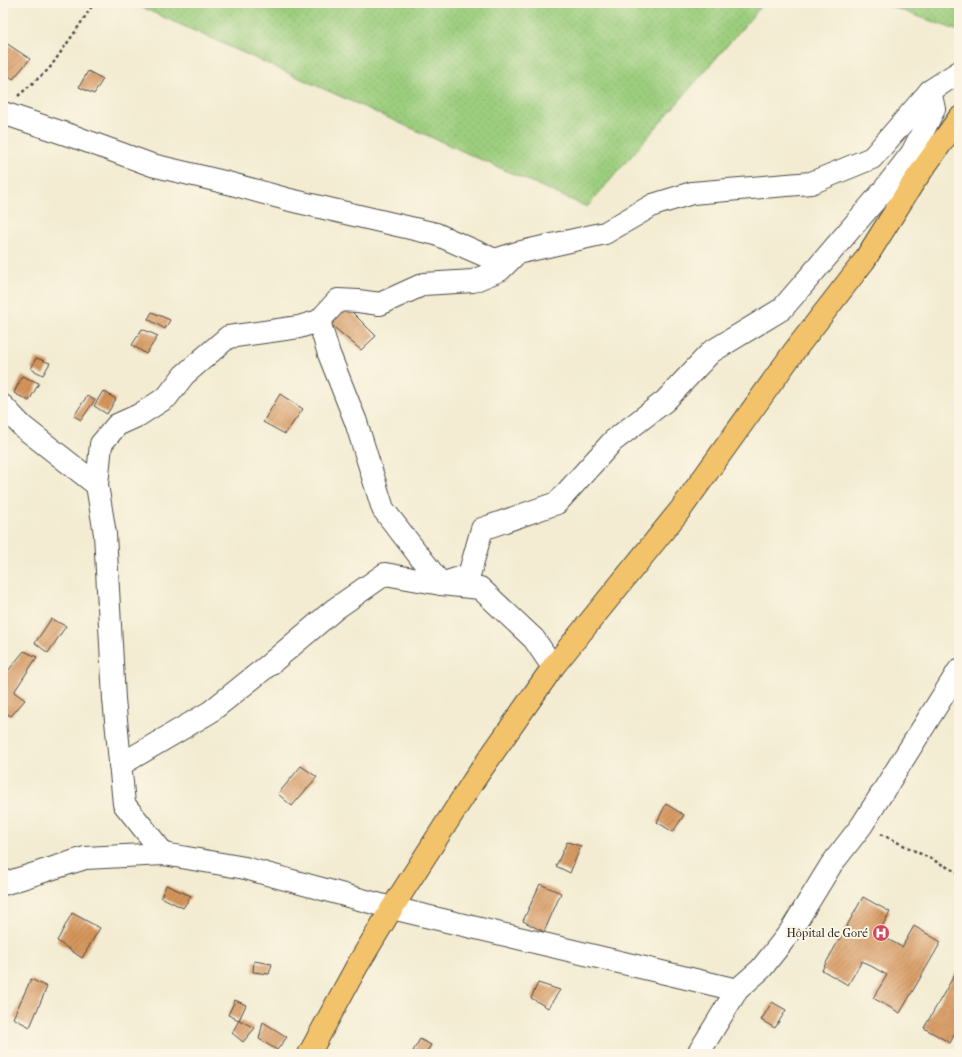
<svg xmlns="http://www.w3.org/2000/svg" width="962" height="1057" viewBox="0 0 962 1057" font-family="'IM FELL French Canon',serif">
  <defs>
    <pattern id="grass-dots" width="8" height="8" patternUnits="userSpaceOnUse"><rect width="8" height="8" fill="#9cce7e"/><path d="M2 2h.1M6 6h.1" fill="none" stroke="#87b16d" stroke-width="1.8" stroke-linecap="round"/></pattern>
    <pattern id="building-hatch" width="6" height="6" patternUnits="userSpaceOnUse"><rect width="6" height="6" fill="#d6955b"/><path d="M-1 1l2-2M0 6l6-6M5 7l2-2" fill="none" stroke="#ae7a4b"/></pattern>
  </defs>
  <rect width="100%" height="100%" fill="#fcf5e5"/>
  <filter id="ink" filterUnits="userSpaceOnUse"><feTurbulence type="fractalNoise" baseFrequency=".025" numOctaves="2"/><feDisplacementMap in="SourceGraphic" scale="8" xChannelSelector="R" yChannelSelector="G"/><feConvolveMatrix kernelMatrix="1 2 1 2 8 2 1 2 1" color-interpolation-filters="sRGB"/></filter>
  <filter id="wash" filterUnits="userSpaceOnUse"><feTurbulence type="fractalNoise" baseFrequency=".012" numOctaves="4" result="noise"/><feDisplacementMap in="SourceGraphic" scale="16" xChannelSelector="R" yChannelSelector="G"/><feGaussianBlur stdDeviation="0.9" result="paint"/><feColorMatrix in="noise" values="0 0 0 0 0 0 0 0 0 0 0 0 0 0 0 0 0 1.4 0 .05"/><feComposite in="paint" operator="in"/></filter>
  <g filter="url(#wash)">
    <rect width="100%" height="100%" fill="#f3ecd2"/>
    <g fill="url(#grass-dots)" stroke="#647c54">
      <path d="M132 3H764L587 207Z"/>
      <path d="M881 3H959V31Z"/>
    </g>
    <g id="blocks">
      <g fill="url(#building-hatch)">
        <path d="M3 41 30 59 13 79 3 72Z"/>
        <path d="M88 71 103 79 94 94 79 87Z"/>
        <path d="M345 305 376 336 361 350 329 323Z"/>
        <path d="M152 312 170 320 165 329 148 319Z"/>
        <path d="M142 329 158 336 146 354 132 345Z"/>
        <path d="M36 358 50 363 43 375 31 369Z"/>
        <path d="M22 376 39 383 29 401 14 393Z"/>
        <path d="M103 391 116 399 107 414 94 406Z"/>
        <path d="M280 394 303 409 285 434 263 422Z"/>
        <path d="M87 396 95 400 81 420 74 416Z"/>
        <path d="M51 619 66 626 48 653 35 643Z"/>
        <path d="M24 651 37 657 14 692 25 700 11 716 3 712V677Z"/>
        <path d="M301 766 317 777 292 806 278 794Z"/>
        <path d="M666 804 684 815 673 832 657 822Z"/>
        <path d="M567 842 581 846 570 873 556 866Z"/>
        <path d="M540 884 561 893 544 932 523 921Z"/>
        <path d="M166 885 191 896 183 908 161 897Z"/>
        <path d="M863 897 890 912 878 934 902 947 914 926 941 942 900 1013 873 998 887 975 862 961 848 985 822 970Z"/>
        <path d="M72 913 100 928 82 958 57 941Z"/>
        <path d="M254 961 272 964 269 974 253 972Z"/>
        <path d="M959 967V1026L950 1043 924 1028Z"/>
        <path d="M31 979 47 987 30 1027 13 1018Z"/>
        <path d="M538 983 560 990 548 1008 531 998Z"/>
        <path d="M235 1000 246 1005 239 1020 228 1015Z"/>
        <path d="M772 1002 786 1010 775 1028 761 1020Z"/>
        <path d="M239 1020 255 1028 243 1042 232 1033Z"/>
        <path d="M263 1022 287 1037 277 1050 259 1039Z"/>
        <path d="M420 1039 431 1045 425 1054H418L413 1051Z"/>
      </g>
    </g>
  </g>
  <g filter="url(#ink)">
    <use href="#blocks" fill-opacity="0" stroke="#494844" stroke-width="1"/>
    <g fill="none" stroke-linecap="round" stroke-linejoin="round">
      <g stroke="#494844" stroke-width="24">
        <g id="minor">
          <path d="M3 113 78 138 152 165 228 183 290 200 436 234 495 260 517 253 605 233 653 205 692 193 811 183 872 158 930 91 959 72"/>
          <path d="M319 321 329 354 356 422 383 509 441 584 480 588 534 639 553 667"/>
          <path d="M3 406 23 427 97 485 105 534 114 699 124 804 164 854"/>
          <path d="M97 485 101 444 117 425 139 415 167 397 184 375 228 337 299 327 319 321 338 300 358 301 380 304 424 284 473 281 500 270 514 256"/>
          <path d="M120 765 210 712 270 664 335 609 385 574 441 584 469 575 482 529 557 503 613 441 665 401 711 352 782 309 883 191 912 153 934 109 930 91"/>
          <path d="M3 884 85 858 164 854 245 868 392 908 737 990 761 969 790 932 831 865 862 825 959 670"/>
          <path d="M698 1054 737 990"/>
        </g>
      </g>
      <g stroke="#494844" stroke-width="24">
        <path id="major" d="M309 1054 357 966 392 908 474 780 553 667 681 509 795 350 864 261 913 183 959 118"/>
      </g>
      <g stroke="#494844" stroke-width="2.5" stroke-dasharray="3 3" stroke-linecap="butt">
        <path d="M18 96 49 69 75 32 94 3"/>
        <path d="M881 834 959 873"/>
      </g>
      <use href="#minor" stroke="#fff" stroke-width="22"/>
      <use href="#major" stroke="#f2c36a" stroke-width="22"/>
    </g>
  </g>
  <defs>
    <g id="hospital-disc" transform="scale(0.9)"><circle r="9.5" fill="#d1495b" stroke="#fcf5e5"/><path d="M-5-5h3v3.5h4V-5h3V5h-3V1.5h-4V5h-3Z" fill="#fff"/></g>
  </defs>
  <g fill-rule="evenodd">
    <use href="#hospital-disc" x="881" y="933"/>
  </g>
  <g text-anchor="middle" stroke-width="4" stroke-linejoin="round" paint-order="stroke">
    <g font-size="12" fill="#2b2b2b" stroke="#fcf5e5" text-anchor="end">
      <text x="868" y="937">Hôpital de Goré</text>
    </g>
  </g>
  <rect width="962" height="1057" fill="none" stroke="#fcf5e5" stroke-width="16"/>
</svg>
